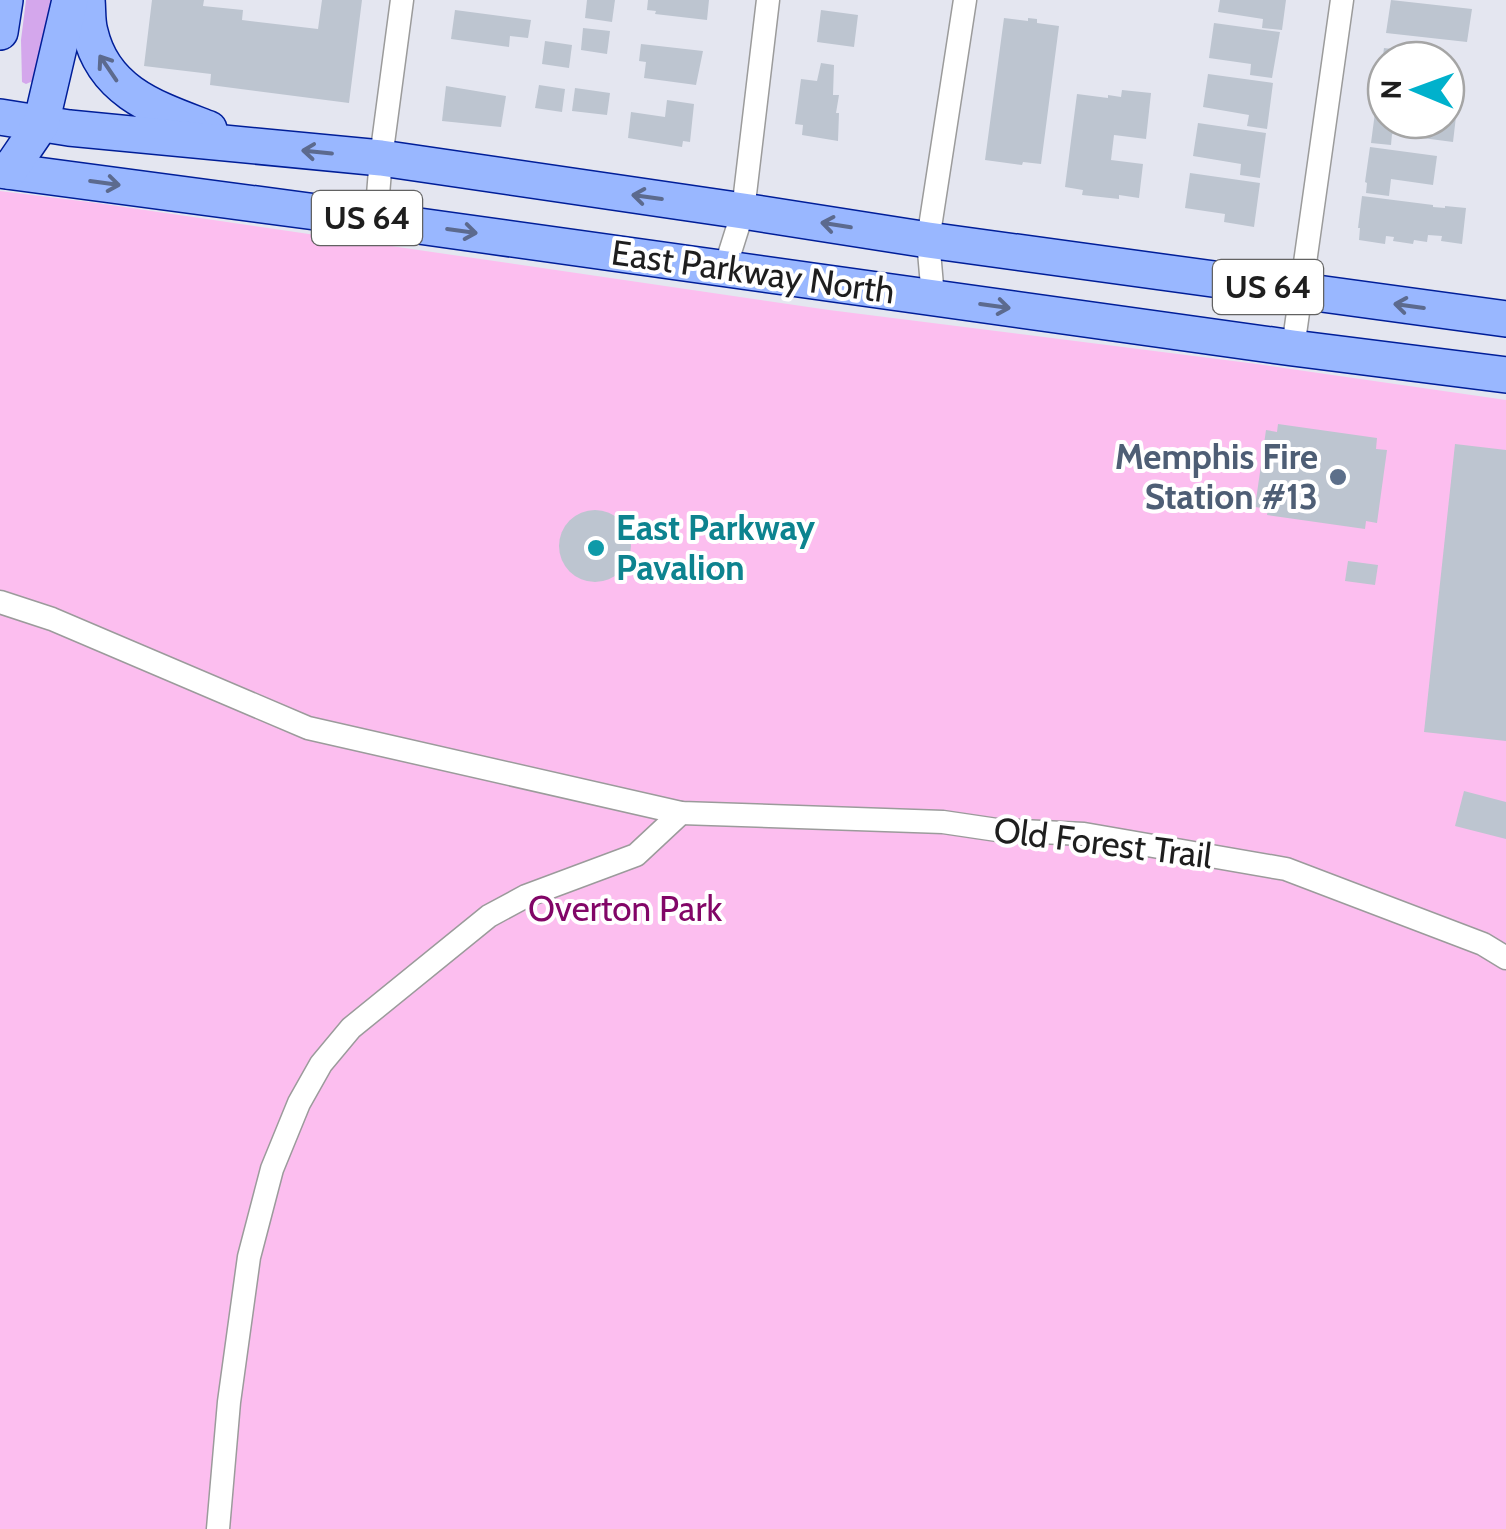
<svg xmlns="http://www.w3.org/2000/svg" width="1506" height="1529" viewBox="0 0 1506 1529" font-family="Cabin,sans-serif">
  <rect width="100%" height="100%" fill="#e4e6f0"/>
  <path fill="#d4a7ec" d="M26 0H55L33 81 26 84 22 82 21 40Z"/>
  <path fill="#fcbeef" d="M0 191 97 203 829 310 1257 364 1506 400V1529H0Z"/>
  <g fill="#bdc5d0">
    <path d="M152 0H204L203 6 243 10 242 20 318 29 322 0H362L349 103 210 85 211 74 144 66Z"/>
    <path d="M587 0H615L612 22 585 18Z"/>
    <path d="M648 0H709L707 20 655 14 656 11 647 10Z"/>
    <path d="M1220 0H1286L1282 30 1262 28 1263 19 1218 12Z"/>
    <path d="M1391 0 1472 9 1467 42 1386 33Z"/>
    <path d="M455 10 531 20 528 38 510 36 509 47 451 39Z"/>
    <path d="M821 10 858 15 854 47 817 42Z"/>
    <path d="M1004 18 1028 21V18L1037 19V23L1059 26 1041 164 1023 162 1022 165 985 160Z"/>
    <path d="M1214 23 1280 32 1272 78 1250 75 1251 64 1209 58Z"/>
    <path d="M583 28 610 31 607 54 581 50Z"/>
    <path d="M545 41 572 45 569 68 542 64Z"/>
    <path d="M641 44 703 51 696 85 644 78 646 62 639 61Z"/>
    <path d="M1384 48 1450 56 1448 68H1446V60H1386V93L1378 92Z"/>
    <path d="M821 63 834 65 833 95H839L836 113H839L838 141 802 135 803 125 795 124 801 79 817 81Z"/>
    <path d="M1208 74 1273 83 1267 129 1247 126 1249 115 1203 107Z"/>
    <path d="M539 85 565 89 562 112 535 108Z"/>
    <path d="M446 86 506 96 501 127 442 121Z"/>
    <path d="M575 88 610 93 607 115 572 111Z"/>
    <path d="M1122 90 1151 93 1146 139 1114 135 1111 160 1143 164 1139 198 1119 195V199L1082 195 1083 190 1065 187 1077 94 1108 98V95L1121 97Z"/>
    <path d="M1377 97 1386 99V120H1446V107L1457 108 1453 142 1392 134 1391 145 1371 143Z"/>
    <path d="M667 100 694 104 690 142 683 141 682 147 628 138 631 112 665 117Z"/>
    <path d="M1198 123 1266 133 1260 178 1240 175 1241 164 1193 156Z"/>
    <path d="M1370 147 1437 156 1433 185 1391 179 1389 196 1366 193 1367 183 1365 182Z"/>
    <path d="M1190 173 1260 183 1254 227 1224 222 1225 214 1185 208Z"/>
    <path d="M1362 196 1433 205V207L1445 208V206L1466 208 1462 244 1441 241 1442 236 1428 235 1427 242 1414 240 1413 244 1393 241 1394 237 1386 236 1385 244 1359 240 1360 228H1358Z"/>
    <path d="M1278 424 1377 438 1376 449 1387 450 1377 523 1366 521 1365 529 1267 515 1268 509 1255 507 1266 430 1277 432Z"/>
    <path d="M1455 444 1506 450V741L1424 732Z"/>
    <circle cx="595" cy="546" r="36"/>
    <path d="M1348 561 1378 565 1375 585 1345 581Z"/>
    <path d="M1464 791 1506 802V839L1455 826Z"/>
  </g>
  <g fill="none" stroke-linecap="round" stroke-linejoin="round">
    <g stroke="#9b9b9b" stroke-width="25">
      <g id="street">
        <path d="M376 220 381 158 402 0"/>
        <path d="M725 268 743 211 768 0"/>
        <path d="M933 297 928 240 965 0"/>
        <path d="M1293 348 1342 0"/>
        <path d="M0 602 52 619 308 728 681 813 943 822 997 830 1084 834 1286 869 1483 944 1506 958"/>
        <path d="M218 1529 229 1402 249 1257 272 1169 299 1103 321 1064 351 1028 489 916 526 896 636 855 681 813"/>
      </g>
    </g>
    <g stroke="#001e98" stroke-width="38">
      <g id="primary">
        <path d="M87 0C88 10 87 22 90 32 104 93 157 109 209 129"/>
        <path d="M0 32 5 0"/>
        <path d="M0 117 69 128 381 158 743 211 928 240 1506 319"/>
        <path d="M0 170 376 220 1293 348 1506 375"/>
        <path d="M9 171 41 124 70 0"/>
      </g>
    </g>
    <use href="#street" stroke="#fff" stroke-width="22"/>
    <use href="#primary" stroke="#99b7ff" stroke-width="35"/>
  </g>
  <defs><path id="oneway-shaft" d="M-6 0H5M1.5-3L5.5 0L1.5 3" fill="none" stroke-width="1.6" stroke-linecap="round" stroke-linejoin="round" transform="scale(2.5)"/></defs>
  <g stroke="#5c6a8e">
    <use href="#oneway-shaft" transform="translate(108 68) rotate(-124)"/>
    <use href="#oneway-shaft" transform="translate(317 152) rotate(-174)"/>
    <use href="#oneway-shaft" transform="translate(105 183) rotate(8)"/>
    <use href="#oneway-shaft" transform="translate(647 197) rotate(-172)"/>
    <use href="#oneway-shaft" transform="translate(836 225) rotate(-171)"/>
    <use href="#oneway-shaft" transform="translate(462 231) rotate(8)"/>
    <use href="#oneway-shaft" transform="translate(995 306) rotate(8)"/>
    <use href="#oneway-shaft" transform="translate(1409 306) rotate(-172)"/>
  </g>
  <circle fill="#5c6f8a" stroke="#fff" stroke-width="4" cx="1338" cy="477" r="10"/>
  <circle fill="#0f9aa8" stroke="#fff" stroke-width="4" cx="596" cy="548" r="10"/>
  <g text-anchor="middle" stroke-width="8" stroke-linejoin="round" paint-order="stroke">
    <g fill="#fff" stroke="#626262" stroke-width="2.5">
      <rect x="312" y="191" width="110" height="54" rx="8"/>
      <rect x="1213" y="260" width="110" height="54" rx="8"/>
    </g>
    <g font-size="32" font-weight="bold" fill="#1e1e1e">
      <text x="367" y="229">US 64</text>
      <text x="1268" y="298">US 64</text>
    </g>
    <g font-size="35" fill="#1e1e1e" stroke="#fff">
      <text transform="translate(753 272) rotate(8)" y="12">East Parkway North</text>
      <text transform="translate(1103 843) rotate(7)" y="12">Old Forest Trail</text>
    </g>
    <g font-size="35" font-weight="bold" fill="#4e5e75" stroke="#fff" text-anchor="end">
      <text x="1318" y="469">Memphis Fire<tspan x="1318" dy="40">Station #13</tspan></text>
    </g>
    <g font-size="35" font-weight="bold" fill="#0d838f" stroke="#fff" text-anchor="start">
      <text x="616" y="540">East Parkway<tspan x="616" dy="40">Pavalion</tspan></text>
    </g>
    <g font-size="35" fill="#820667" stroke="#fff">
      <text x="625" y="921">Overton Park</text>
    </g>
  </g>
  <g transform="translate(1416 90) rotate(271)"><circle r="48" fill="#ffffff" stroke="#a5a5a5" stroke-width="2.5"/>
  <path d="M0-8L18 38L0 25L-18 38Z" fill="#00b1cc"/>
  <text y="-15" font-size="28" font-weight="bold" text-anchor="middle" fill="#1e1e1e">N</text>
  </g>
</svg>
